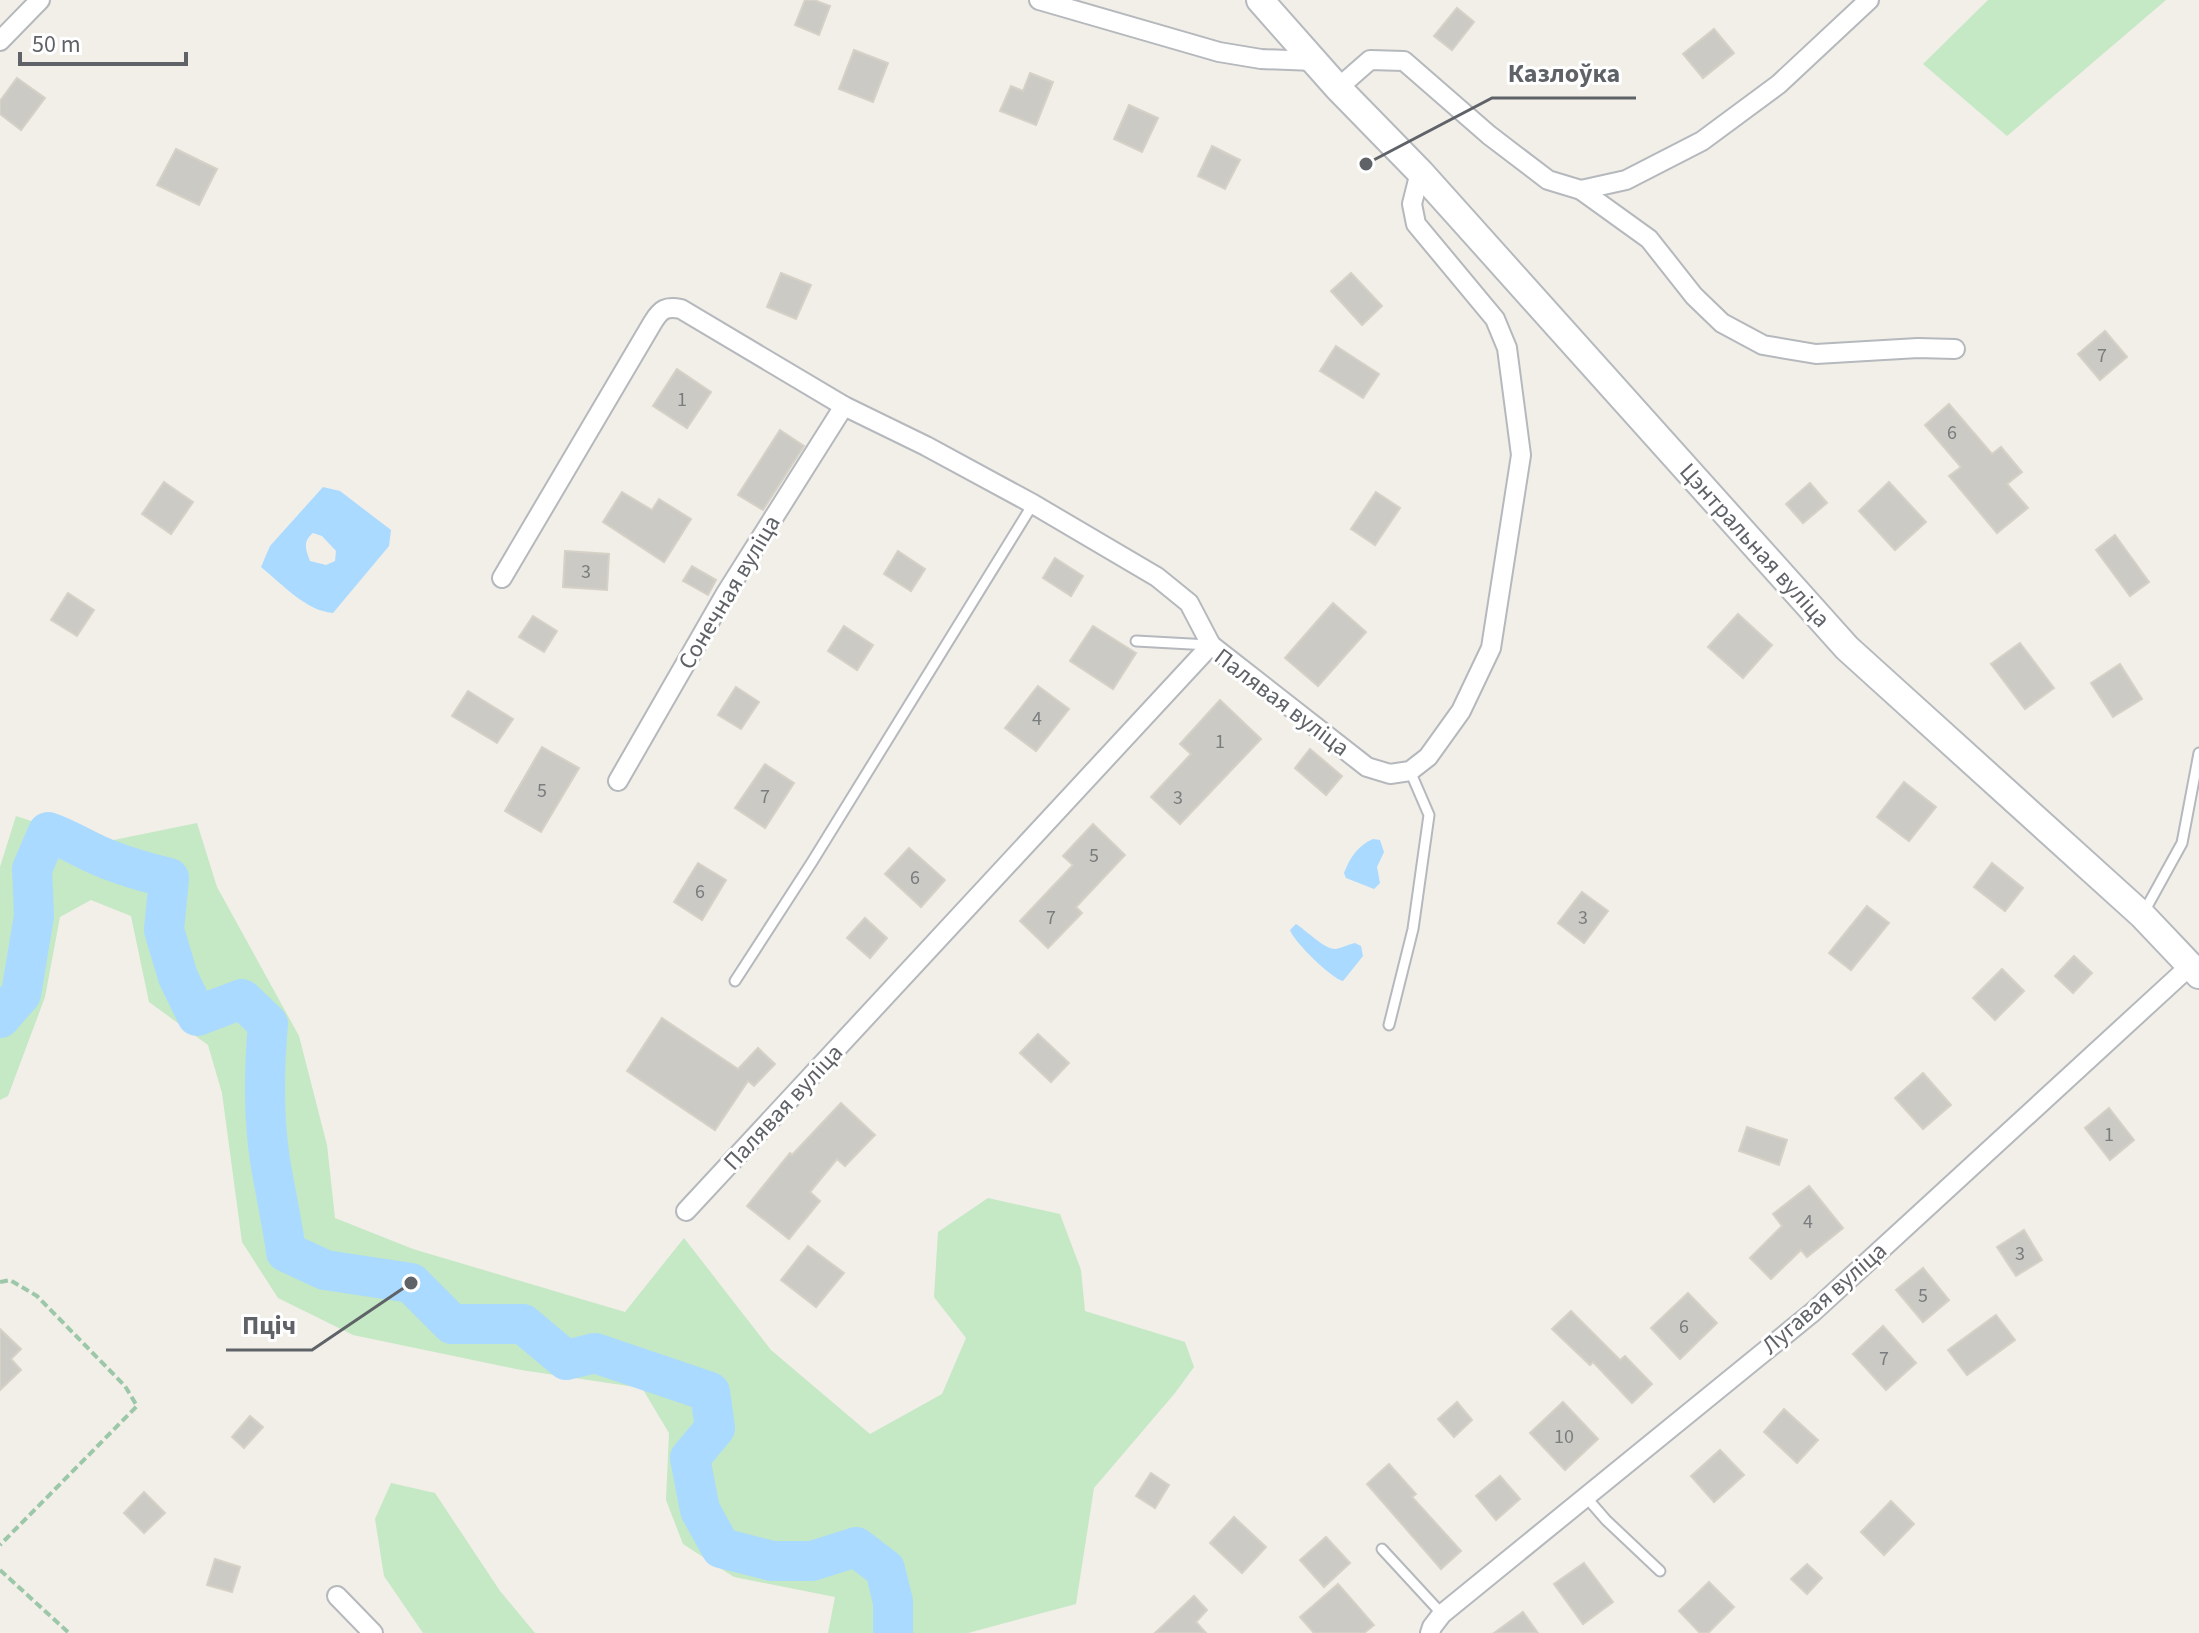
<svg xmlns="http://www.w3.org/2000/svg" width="2199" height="1633" viewBox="0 0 2199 1633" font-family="'Source Sans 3',sans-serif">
  <rect width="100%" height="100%" fill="#f1efe8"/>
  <g fill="#c5e8c5">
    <path d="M1988 0H2166L2007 136 1923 64Z"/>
    <path d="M16 816 99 843 197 823 217 887 299 1036 327 1145 335 1218 413 1249 625 1312 684 1238 771 1350 870 1434 942 1394 966 1338 934 1297 938 1232 988 1198 1060 1214 1081 1270 1085 1311 1185 1342 1194 1367 1175 1393 1094 1488 1076 1604 968 1633H828L835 1597 734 1577 683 1544 666 1500 669 1433 642 1388 521 1370 353 1335 278 1298 242 1242 222 1093 208 1045 149 1002 131 916 91 900 60 917 45 997 8 1096 0 1100V867Z"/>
    <path d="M391 1483 435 1493 500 1591 535 1633H423L384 1576 375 1519Z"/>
  </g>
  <g fill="#aadaff" fill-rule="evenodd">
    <path d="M323 487 340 491 391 530 389 546 333 613C306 611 281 583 261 567L270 546ZM313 533 322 536 336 551 335 561 326 565 310 561C306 550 302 542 313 533Z"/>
    <path d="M1373 839 1380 840 1384 852 1377 867 1380 883 1374 889 1346 878 1344 873C1350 858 1357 846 1373 839Z"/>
    <path d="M1296 924C1306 930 1325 950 1336 949 1342 948 1349 944 1355 943L1361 946 1363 956 1343 981C1332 979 1293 941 1290 930Z"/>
  </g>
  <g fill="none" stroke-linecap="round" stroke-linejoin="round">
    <path stroke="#aadaff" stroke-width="40" d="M0 1018 21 994 34 916 32 869 48 832C71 840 86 851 107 859 127 867 148 873 169 878L164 930 178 977 197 1016 242 999 268 1024C264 1069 263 1115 270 1160 275 1191 282 1221 286 1252L325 1270 411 1283 452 1324H523L566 1360 595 1353 710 1392 715 1428 690 1458 700 1510 721 1548 772 1561H812L856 1547 885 1569 893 1602V1633"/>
  </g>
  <g fill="#cccac5" stroke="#d6d1c6" stroke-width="2">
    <path d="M805 0H814L830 6 819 35 795 25Z"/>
    <path d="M1457 8 1474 22 1452 50 1434 36Z"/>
    <path d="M1714 29 1734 53 1703 78 1683 54Z"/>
    <path d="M854 50 888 63 873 102 839 89Z"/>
    <path d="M1030 73 1053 82 1036 125 1000 111 1011 86 1023 91Z"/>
    <path d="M17 78 45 98 21 130 0 114V101Z"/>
    <path d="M1129 105 1158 118 1142 152 1114 139Z"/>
    <path d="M1212 146 1240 160 1225 189 1198 176Z"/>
    <path d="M176 149 217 169 199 205 157 185Z"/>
    <path d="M781 273 811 285 796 319 767 307Z"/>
    <path d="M1351 273 1382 306 1362 325 1331 291Z"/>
    <path d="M2105 331 2127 357 2100 380 2078 354Z"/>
    <path d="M1336 346 1379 374 1363 398 1320 371Z"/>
    <path d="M677 369 711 392 687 428 653 406Z"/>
    <path d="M1949 404 1992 454 2001 447 2022 472 2007 484 2028 508 1997 533 1949 476 1961 467 1925 425Z"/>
    <path d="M780 430 804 446 763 510 738 495Z"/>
    <path d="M164 482 193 502 171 534 142 514Z"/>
    <path d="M1889 482 1926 522 1895 550 1859 511Z"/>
    <path d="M1810 483 1827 503 1803 523 1786 504Z"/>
    <path d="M622 492 652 510 659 499 691 519 664 562 603 522Z"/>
    <path d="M1376 492 1400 508 1375 545 1351 529Z"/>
    <path d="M2115 535 2149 582 2130 596 2096 550Z"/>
    <path d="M565 551 609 554 607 590 563 587Z"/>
    <path d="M898 551 925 569 911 591 884 574Z"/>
    <path d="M1055 558 1083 576 1071 596 1043 578Z"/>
    <path d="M692 566 716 580 708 595 683 581Z"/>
    <path d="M68 593 94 610 77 636 51 620Z"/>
    <path d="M1333 603 1366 632 1318 686 1285 658Z"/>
    <path d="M1738 614 1772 645 1743 678 1708 647Z"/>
    <path d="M533 616 557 631 544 652 519 637Z"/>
    <path d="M844 626 873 645 857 670 828 651Z"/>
    <path d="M1093 626 1136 653 1113 689 1070 661Z"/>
    <path d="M2020 643 2054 688 2025 709 1991 664Z"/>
    <path d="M2120 664 2142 699 2113 717 2091 683Z"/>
    <path d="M1038 686 1069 709 1036 751 1005 728Z"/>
    <path d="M736 687 759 702 741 729 718 715Z"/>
    <path d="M468 691 513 719 497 743 452 716Z"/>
    <path d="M1220 700 1261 739 1180 824 1151 797 1191 754 1180 744Z"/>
    <path d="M542 747 579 768 541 832 505 811Z"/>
    <path d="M1310 749 1342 776 1326 795 1295 768Z"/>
    <path d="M765 764 794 783 765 828 735 808Z"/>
    <path d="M1904 782 1936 807 1909 841 1877 817Z"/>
    <path d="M1093 824 1125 855 1076 907 1082 913 1048 948 1020 921 1073 865 1063 856Z"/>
    <path d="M909 848 945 880 921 907 885 874Z"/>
    <path d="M698 863 726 880 702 920 674 902Z"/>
    <path d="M1992 863 2023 888 2005 911 1974 887Z"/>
    <path d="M1582 892 1608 911 1584 943 1558 923Z"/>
    <path d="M1867 906 1889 923 1851 970 1829 953Z"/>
    <path d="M865 918 887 938 870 958 847 938Z"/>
    <path d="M2074 956 2092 973 2073 993 2055 976Z"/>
    <path d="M2002 969 2024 991 1995 1020 1973 998Z"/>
    <path d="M662 1018 738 1069 758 1048 775 1064 754 1086 748 1081 715 1130 627 1071Z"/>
    <path d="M1038 1034 1069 1063 1051 1082 1020 1053Z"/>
    <path d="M1923 1073 1951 1105 1923 1129 1895 1098Z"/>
    <path d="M841 1103 875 1135 845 1166 837 1159 810 1192 820 1201 789 1239 747 1206 790 1153 792 1155Z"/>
    <path d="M2109 1108 2134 1140 2110 1160 2085 1128Z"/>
    <path d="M1747 1127 1787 1140 1779 1165 1739 1151Z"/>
    <path d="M1809 1186 1843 1228 1807 1257 1801 1250 1771 1279 1750 1258 1782 1226 1773 1214Z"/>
    <path d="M2024 1230 2042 1260 2016 1276 1997 1247Z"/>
    <path d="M808 1246 844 1273 816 1307 781 1280Z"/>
    <path d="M1923 1268 1949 1300 1923 1322 1896 1290Z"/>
    <path d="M1688 1293 1717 1323 1680 1359 1651 1328Z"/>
    <path d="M1571 1311 1620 1360 1625 1356 1652 1384 1632 1403 1593 1362 1590 1365 1552 1329Z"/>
    <path d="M1996 1315 2015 1340 1967 1375 1948 1350Z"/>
    <path d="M1883 1326 1916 1363 1886 1390 1853 1354Z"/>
    <path d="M0 1329 21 1349 11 1359 21 1370 0 1390Z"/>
    <path d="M1457 1402 1472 1420 1454 1437 1438 1419Z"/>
    <path d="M1563 1402 1598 1439 1565 1470 1530 1433Z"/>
    <path d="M1784 1409 1818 1440 1797 1463 1764 1432Z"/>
    <path d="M250 1416 263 1427 244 1448 232 1437Z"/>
    <path d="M1720 1450 1744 1475 1714 1502 1691 1476Z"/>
    <path d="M1389 1464 1416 1494 1412 1497 1461 1551 1441 1569 1367 1484Z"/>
    <path d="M1151 1473 1169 1485 1155 1508 1136 1496Z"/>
    <path d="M1500 1476 1520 1499 1496 1520 1476 1496Z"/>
    <path d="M144 1492 165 1513 144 1533 124 1513Z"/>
    <path d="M1891 1501 1914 1524 1884 1555 1861 1532Z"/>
    <path d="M1234 1517 1266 1547 1242 1573 1210 1543Z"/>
    <path d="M1326 1537 1350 1563 1324 1587 1300 1560Z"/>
    <path d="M215 1559 240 1567 232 1592 207 1585Z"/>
    <path d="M1584 1563 1613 1602 1583 1624 1554 1584Z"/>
    <path d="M1807 1564 1822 1578 1807 1594 1791 1579Z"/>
    <path d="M1709 1582 1734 1607 1708 1633H1700L1679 1611Z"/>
    <path d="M1338 1584 1374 1625 1364 1633H1314L1300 1617Z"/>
    <path d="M1194 1596 1207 1610 1196 1622 1206 1633H1155Z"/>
    <path d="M1523 1612 1538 1633H1494Z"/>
  </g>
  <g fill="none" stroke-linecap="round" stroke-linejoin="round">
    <g stroke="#b5b8bc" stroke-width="13">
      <g id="lane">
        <path d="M1136 641 1209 645"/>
        <path d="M2144 912 2182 843 2199 753"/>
        <path d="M735 981 812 862 1033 504"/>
        <path d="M1389 1025 1413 929 1429 815 1410 771"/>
        <path d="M1586 1497 1606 1520 1660 1571"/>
        <path d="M1382 1549 1442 1614"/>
      </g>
    </g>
    <g stroke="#b5b8bc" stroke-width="22">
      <g id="street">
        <path d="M1039 0 1219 52 1261 59 1314 61"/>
        <path d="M0 41 40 0"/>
        <path d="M1338 88 1370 60 1404 61 1489 135 1548 180 1581 190 1626 180 1702 141 1779 84 1869 0"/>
        <path d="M1581 190 1649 239 1694 296 1722 323 1763 345 1816 354 1918 348 1955 349"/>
        <path d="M502 578 653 322C661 309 666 306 681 309L844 406 926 446 1033 504 1157 577 1189 603 1211 645"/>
        <path d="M618 781 726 593 844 406"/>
        <path d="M686 1211 1211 645 1367 767 1390 774 1410 771 1428 757 1461 711 1491 648 1521 455 1507 348 1495 319 1416 224 1412 204 1420 172"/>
        <path d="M337 1596 373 1633"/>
        <path d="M1430 1633 1432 1627 1442 1614 1813 1312 2191 965"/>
      </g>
    </g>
    <g stroke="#b6babf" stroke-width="30">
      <path id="secondary" d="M1260 0 1338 88 1420 172 1847 648 2142 915 2199 975"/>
    </g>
    <g stroke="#9cc7a9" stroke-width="4" stroke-dasharray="8 4" stroke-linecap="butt">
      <path d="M0 1282 10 1280 37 1296 125 1386 137 1406 0 1545"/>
      <path d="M0 1570 69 1633"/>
    </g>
    <use href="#lane" stroke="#fff" stroke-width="9"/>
    <use href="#street" stroke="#fff" stroke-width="18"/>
    <use href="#secondary" stroke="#fff" stroke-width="26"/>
  </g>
  <g text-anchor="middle" stroke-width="6" stroke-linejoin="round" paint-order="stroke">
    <g font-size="20" fill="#7a7d7f">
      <text x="2102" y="362">7</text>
      <text x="682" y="406">1</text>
      <text x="1952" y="439">6</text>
      <text x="586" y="578">3</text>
      <text x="1037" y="725">4</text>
      <text x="1220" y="748">1</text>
      <text x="542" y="797">5</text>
      <text x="765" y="803">7</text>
      <text x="1178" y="804">3</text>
      <text x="1094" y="862">5</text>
      <text x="915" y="884">6</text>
      <text x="700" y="898">6</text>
      <text x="1051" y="924">7</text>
      <text x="1583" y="924">3</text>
      <text x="2109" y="1141">1</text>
      <text x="1808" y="1228">4</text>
      <text x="2020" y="1260">3</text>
      <text x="1923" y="1302">5</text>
      <text x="1684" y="1333">6</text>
      <text x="1884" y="1365">7</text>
      <text x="1564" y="1443">10</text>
    </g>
    <g font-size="24" fill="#5f6368" stroke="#fff">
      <text transform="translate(1755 545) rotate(48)" y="8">Цэнтральная вуліца</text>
      <text transform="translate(729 592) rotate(-59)" y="8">Сонечная вуліца</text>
      <text transform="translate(1282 702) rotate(37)" y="8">Палявая вуліца</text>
      <text transform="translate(783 1107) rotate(-47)" y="8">Палявая вуліца</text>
      <text transform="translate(1824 1298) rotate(-41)" y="8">Лугавая вуліца</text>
    </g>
  </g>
  <path fill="none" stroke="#5f6368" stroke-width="3" d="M1366 164L1492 98H1636M411 1283L312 1350H226"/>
  <g fill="#5f6368" stroke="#fff" stroke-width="3">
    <circle cx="1366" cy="164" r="8"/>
    <circle cx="411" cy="1283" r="8"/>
  </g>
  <g font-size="26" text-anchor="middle" font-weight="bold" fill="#5f6368" stroke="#fff" stroke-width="6" stroke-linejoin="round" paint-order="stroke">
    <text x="1564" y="82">Казлоўка</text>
    <text x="269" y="1334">Пціч</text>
  </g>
  <path d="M20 52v12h166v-12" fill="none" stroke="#5f6368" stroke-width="4"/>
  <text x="32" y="52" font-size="24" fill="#5f6368" stroke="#ffffff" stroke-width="6" paint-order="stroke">50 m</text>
</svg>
